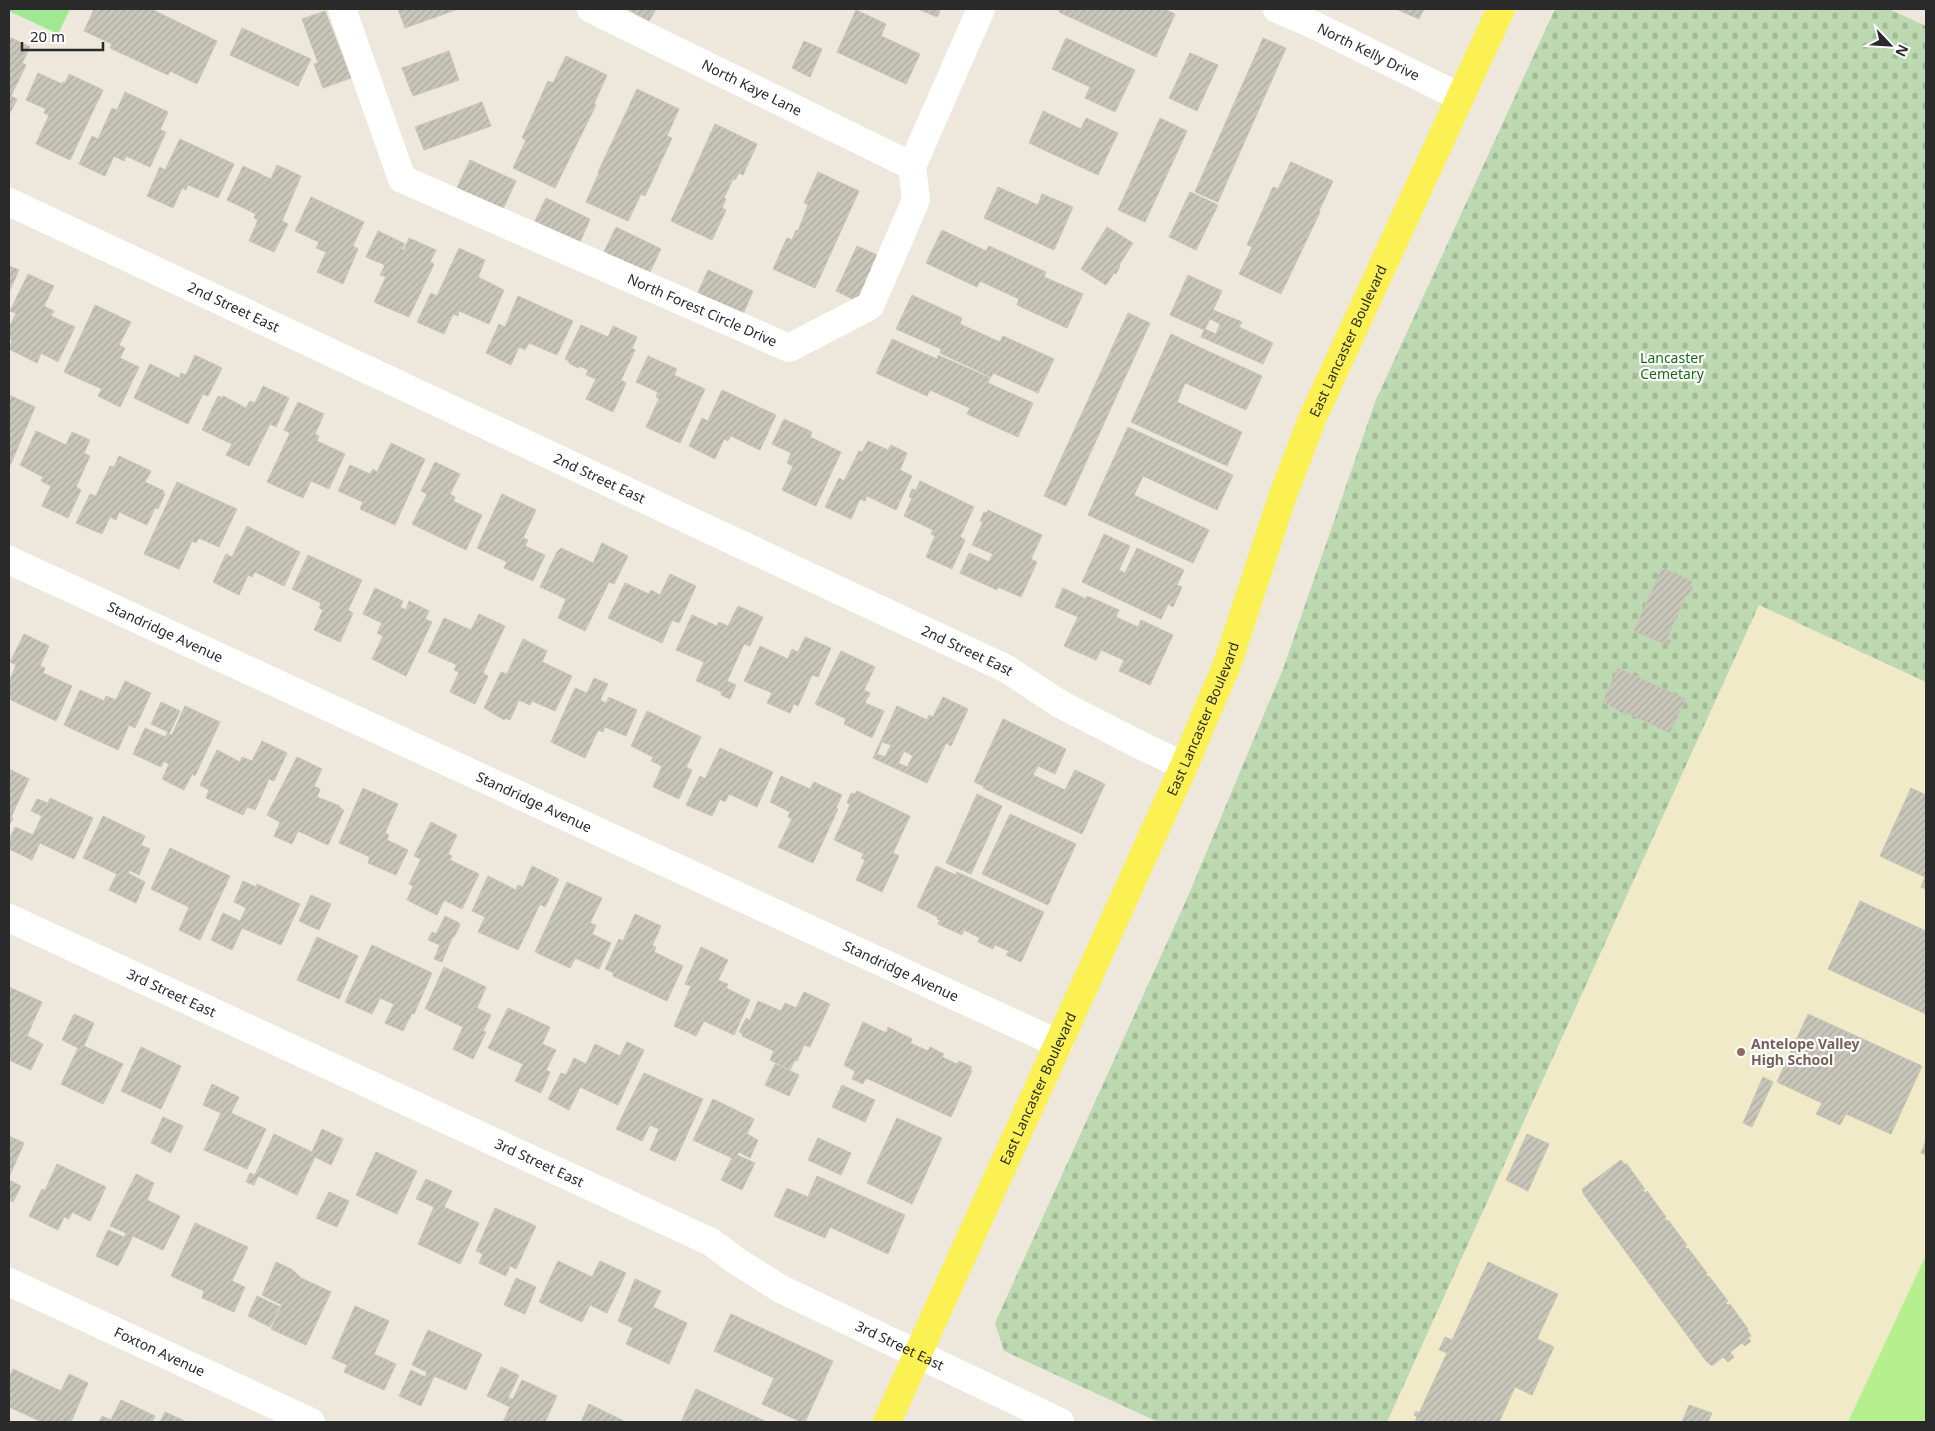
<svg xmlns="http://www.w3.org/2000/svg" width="1935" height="1431" viewBox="0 0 1935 1431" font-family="'Noto Sans',sans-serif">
  <defs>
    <pattern id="cemetery-stones" width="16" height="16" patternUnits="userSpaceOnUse" patternTransform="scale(1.25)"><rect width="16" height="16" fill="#bdd9b1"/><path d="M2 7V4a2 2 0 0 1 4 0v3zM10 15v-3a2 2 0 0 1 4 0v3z" fill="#a3ba98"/></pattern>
    <pattern id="building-hatch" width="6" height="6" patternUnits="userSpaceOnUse" patternTransform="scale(1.25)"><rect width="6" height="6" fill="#c8c6b9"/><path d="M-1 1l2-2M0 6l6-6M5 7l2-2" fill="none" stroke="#acaa9f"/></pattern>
  </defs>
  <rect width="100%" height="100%" fill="#ede8db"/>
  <path fill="#f0eac9" d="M1759 605 1926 682V1422H1387Z"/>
  <path fill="#a1e893" d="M9 9H70L58 34 9 11Z"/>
  <path fill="url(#cemetery-stones)" d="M1555 9H1889L1926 26V682L1759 605 1387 1422H1158L1004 1351 995 1323 1189 894 1283 669 1375 402Z"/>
  <path fill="#b6f08e" d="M1926 1255V1422H1848Z"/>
  <g fill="url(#building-hatch)" stroke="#c9c5b4" fill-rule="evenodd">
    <path d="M94 9H151L217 41 197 84 170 71 168 75 110 48 112 44 84 31Z"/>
    <path d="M398 9H458L405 28Z"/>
    <path d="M627 9H656L649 21Z"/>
    <path d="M918 9H941L937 17Z"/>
    <path d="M1060 9H1164L1175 14 1156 57 1059 12Z"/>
    <path d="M1396 9H1424L1419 19Z"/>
    <path d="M856 10 886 24 881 36 920 54 906 84 837 52Z"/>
    <path d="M325 11 351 78 323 88 314 64 318 63 302 19Z"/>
    <path d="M242 28 311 59 298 86 230 55Z"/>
    <path d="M9 37 30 47 22 63 26 65 11 96 17 99 9 115Z"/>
    <path d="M1066 38 1135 70 1115 112 1085 98 1090 87 1052 69Z"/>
    <path d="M1263 38 1286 48 1218 202 1195 192Z"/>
    <path d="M804 41 822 49 810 77 792 68Z"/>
    <path d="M449 51 459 80 413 96 402 68Z"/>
    <path d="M1190 53 1218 65 1197 111 1169 98Z"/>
    <path d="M566 56 607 75 594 104 596 105 555 188 513 168 526 140 522 138 548 81 553 83Z"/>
    <path d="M38 73 62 84 63 82 65 83 69 74 103 90 70 160 36 144 49 115 44 113 46 109 26 100Z"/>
    <path d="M637 89 679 109 667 136 672 138 645 196 641 194 628 221 586 202 599 173 598 172Z"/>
    <path d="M125 92 168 112 160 130 166 132 150 167 126 156 124 161 114 156 105 176 79 164 92 136 98 139 112 108 117 110Z"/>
    <path d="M482 102 491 126 424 150 415 127Z"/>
    <path d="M1043 111 1081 129 1086 118 1118 133 1098 175 1029 143Z"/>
    <path d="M1160 118 1187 131 1145 222 1118 210Z"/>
    <path d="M715 124 757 144 743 175 739 173 735 180 733 179 724 198 726 199 722 208 726 210 712 240 671 221Z"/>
    <path d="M180 139 234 164 218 198 188 185 186 190 182 188 173 208 147 196 160 167 165 170Z"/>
    <path d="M470 160 516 181 503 209 457 188Z"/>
    <path d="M1291 162 1333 181 1319 211 1320 212 1281 294 1239 274 1252 247 1247 245 1273 187 1278 189Z"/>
    <path d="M277 165 301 176 282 221 288 224 274 252 249 241 258 220 254 218 256 214 227 200 243 166 271 179Z"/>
    <path d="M818 172 859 191 815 288 773 269 787 238 792 240 796 230 798 231 808 205 804 203Z"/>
    <path d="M998 187 1038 205 1042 194 1073 207 1054 250 984 218Z"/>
    <path d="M1190 192 1218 205 1196 250 1169 237Z"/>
    <path d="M311 197 364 222 353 246 358 249 343 284 317 272 326 252 316 248 319 242 295 231Z"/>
    <path d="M546 198 590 219 580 242 535 221Z"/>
    <path d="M616 227 661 249 648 276 603 254Z"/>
    <path d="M1107 227 1133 243 1119 265 1120 266 1116 274 1114 273 1106 285 1081 269Z"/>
    <path d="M942 230 986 251 989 246 1046 272 1044 277 1083 294 1067 328 1017 305 1019 299 980 281 977 287 926 263Z"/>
    <path d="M378 231 405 244 402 249 404 250 409 238 436 250 430 262 434 264 409 317 374 302 386 277 380 275 385 265 366 257Z"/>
    <path d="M857 246 884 258 863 304 836 291Z"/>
    <path d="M459 248 485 260 478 277 504 290 489 324 459 311 458 316 453 314 444 334 417 322 431 293 437 296Z"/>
    <path d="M9 266 19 270 9 292Z"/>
    <path d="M708 270 753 291 741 319 696 297Z"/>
    <path d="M28 274 54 286 44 306 54 311 51 316 75 327 58 362 41 353 37 363 9 349 12 340 9 338V328L16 313 10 311Z"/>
    <path d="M1188 275 1222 291 1213 310 1242 322 1239 327 1273 343 1263 364 1201 337 1204 330 1170 315ZM1210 319 1220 324 1216 334 1205 329Z"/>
    <path d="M912 295 962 318 960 324 1000 342 1003 336 1054 359 1038 393 993 373 991 377 940 353 941 349 896 329Z"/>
    <path d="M518 296 573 321 557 355 529 343 525 350 519 347 511 365 486 353 499 324 505 327Z"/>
    <path d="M95 305 131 322 119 345 125 348 120 358 139 367 120 407 98 396 102 389 64 372Z"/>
    <path d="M1128 313 1150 323 1066 506 1044 496Z"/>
    <path d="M581 325 608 337 613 326 637 337 632 348 635 350 621 380 626 383 613 412 586 399 596 379 586 375 588 370 579 366 578 368 569 363V361L565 359Z"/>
    <path d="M1171 334 1262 376 1246 410 1185 383 1177 402 1242 432 1227 466 1131 422Z"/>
    <path d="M892 339 937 359 938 355 990 378 988 383 1033 403 1018 437 967 414 970 408 930 390 927 396 876 373Z"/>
    <path d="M195 355 222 368 208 396 203 394 188 424 134 398 150 364 179 378 181 373 186 375Z"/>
    <path d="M648 356 677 369 674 375 705 389 680 443 646 427 659 399 656 397 658 392 636 382Z"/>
    <path d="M263 386 289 398 276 427 270 424 249 466 226 455 232 444 202 430 218 396 223 398V396L246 408 250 401 255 403Z"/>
    <path d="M722 390 776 415 760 450 731 436 728 441 724 439 715 459 689 446 702 418 708 421Z"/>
    <path d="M9 395 35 407 9 468Z"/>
    <path d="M298 402 324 414 315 434 319 436 317 441 345 454 329 489 311 481 303 498 267 482 290 433 284 430Z"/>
    <path d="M784 419 812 432 810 437 841 452 816 506 782 490 793 466 787 463 791 453 772 444Z"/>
    <path d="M1128 427 1233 475 1217 510 1143 476 1134 495 1209 530 1193 563 1088 515Z"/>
    <path d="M36 431 66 445 72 432 90 440 84 453 90 456 76 487 81 490 68 518 42 506 51 486 41 481 43 477 20 465Z"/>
    <path d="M868 441 888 450 891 445 907 453 900 470 912 476 896 510 867 496 865 501 860 499 851 519 825 507 839 478 844 481 859 451 862 452Z"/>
    <path d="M391 443 425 459 395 525 360 509 363 502 338 491 350 465 370 474 373 469 377 472Z"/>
    <path d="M119 456 151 471 145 482 164 491 163 493 165 494 158 509 155 508 147 525 119 512 116 520 110 517 102 534 76 523 90 494 96 496 110 466 114 467Z"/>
    <path d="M435 462 460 474 450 494 455 497 453 501 482 515 466 550 412 524 427 494 421 491Z"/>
    <path d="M920 481 974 507 960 537 965 540 952 569 926 557 935 536 931 534 933 530 904 516 912 498 909 497 912 489 916 490Z"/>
    <path d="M177 482 237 509 219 547 199 538 196 543 192 541 179 569 144 554Z"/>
    <path d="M502 494 536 510 523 538 528 540 525 546 545 555 533 581 504 568 507 562 477 548Z"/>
    <path d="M988 510 1042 535 1031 559 1037 562 1021 597 998 587 997 590 960 573 969 553 989 562 993 554 972 545 983 522 980 521 984 512 987 513Z"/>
    <path d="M247 526 300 552 284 586 255 572 252 577 248 575 239 595 213 582 226 554 232 557Z"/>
    <path d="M1104 534 1130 546 1119 570 1125 573 1137 548 1184 570 1177 585 1182 587 1173 607 1168 604 1161 619 1082 582Z"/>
    <path d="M602 543 628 556 614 584 609 582 585 631 558 618 566 599 540 587 557 552 561 548 593 563Z"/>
    <path d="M308 555 362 580 348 610 353 613 340 642 314 630 323 610 319 608 321 603 292 589Z"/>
    <path d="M1662 568 1692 581 1690 586 1693 587 1688 596 1686 595 1667 638 1671 640 1669 644 1664 642V644L1634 631Z"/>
    <path d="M670 574 696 586 679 623 672 620 662 643 608 618 625 583 649 594 651 590 660 595Z"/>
    <path d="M375 588 403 601 400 607 406 610 409 601 429 611 425 619 432 622 406 676 372 659 383 636 377 633 382 623 363 614Z"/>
    <path d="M1063 588 1086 599 1087 596 1119 610 1116 617 1138 627 1141 620 1173 635 1150 685 1119 671 1124 660 1101 650 1096 660 1064 646 1078 617 1055 607Z"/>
    <path d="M738 606 763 617 750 646 744 644 727 681 736 685 730 699 721 695 722 692 696 681 704 662 676 650 692 615 717 626 719 622 728 626Z"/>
    <path d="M479 614 505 626 483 673 488 676 475 704 450 692 459 672 454 670 457 665 428 652 444 618 471 630Z"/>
    <path d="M24 634 49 646 40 666 45 668 43 673 72 686 56 721 9 699V682L16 665 10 662Z"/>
    <path d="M805 637 831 648 818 677 812 675 798 706 794 704 790 713 767 703 772 693 744 681 760 646 788 659 792 649 798 652Z"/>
    <path d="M523 639 547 651 542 662 572 676 555 711 532 701 530 705 519 700 510 720 505 718 504 720 484 708 501 672 507 674Z"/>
    <path d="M841 651 875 667 864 690 870 693 865 703 884 711 872 738 844 724 846 719 815 704Z"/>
    <path d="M1618 668 1685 699 1670 733 1627 713 1626 715 1618 711V710L1603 702Z"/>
    <path d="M594 678 608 684 600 700 606 703 609 697 637 710 626 736 605 727 603 732 598 730 585 758 551 742 575 688 587 693Z"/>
    <path d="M125 681 151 693 135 728 129 725 118 750 64 725 80 690 104 701 106 696 116 700Z"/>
    <path d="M943 697 968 709 951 746 946 743 927 783 873 758 897 706 927 720 929 715 933 717ZM882 742 891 745 885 757 877 754ZM904 751 913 756 907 767 898 763Z"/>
    <path d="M161 702 180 711 169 734 172 735 185 706 220 722 195 776 192 774 184 790 162 779 169 764 164 761 161 767 133 754 145 728 165 737 168 732 151 724Z"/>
    <path d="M647 711 701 737 686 767 692 770 679 799 653 787 662 766 651 761 653 757 631 746Z"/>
    <path d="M1003 719 1066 749 1055 774 1038 766 1033 775 1065 790 1075 770 1105 784 1082 834 983 788 984 786 974 782Z"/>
    <path d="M262 741 287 753 274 781 269 779 255 810 247 807 243 815 206 798 209 790 200 785 217 750 240 762 242 757 252 761Z"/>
    <path d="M720 748 773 772 757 807 729 794 725 802 720 799 712 816 686 805 700 776 705 779Z"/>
    <path d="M297 757 322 769 314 786 320 789 317 797 340 806 339 807 344 810 328 845 298 831 292 844 274 836 280 822 267 815Z"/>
    <path d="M9 769 29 779 11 817 13 818 9 826Z"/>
    <path d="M781 776 810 789 814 782 842 795 836 808 838 809 813 863 778 847 792 819 788 817 790 812 770 802Z"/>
    <path d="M363 788 398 804 385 833 389 835 387 840 408 850 396 875 368 863 370 857 339 843Z"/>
    <path d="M1911 788 1926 795V889L1921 887 1925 877 1880 856Z"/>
    <path d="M857 791 910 816 893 853 899 856 882 892 856 880 865 860 861 858 864 854 834 840 850 805 847 803 851 793 855 794Z"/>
    <path d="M977 794 1002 806 971 874 946 863Z"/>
    <path d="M50 798 93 818 74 859 40 843 32 860 9 849V841L15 827 33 835 42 816 31 811 37 799 48 803Z"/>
    <path d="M1010 814 1076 844 1048 905 982 874Z"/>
    <path d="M103 816 145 836 141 845 150 849 139 875 129 870 128 873 145 882 136 903 109 890 117 874 83 858Z"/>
    <path d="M431 822 457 835 448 854 452 856 450 860 479 874 462 909 444 900 437 915 407 900 413 886 409 884 421 859 414 856Z"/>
    <path d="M170 848 230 876 200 940 179 930 189 907 151 889Z"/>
    <path d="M532 866 559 879 545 907 540 904 518 950 478 932 485 917 472 911 488 876 516 890 518 885 523 887Z"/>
    <path d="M936 866 956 875 957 872 1044 912 1021 962 1006 955 1009 951 995 945 993 949 978 942 980 938 964 930 962 935 938 924 940 920 937 919 938 917 917 907Z"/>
    <path d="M243 881 256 887 257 884 300 904 281 945 242 928 232 950 211 940 223 913 240 921 246 908 234 902Z"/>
    <path d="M567 882 602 898 590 923 596 925 592 934 611 943 599 969 575 958 570 968 535 952Z"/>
    <path d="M311 895 331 904 319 930 299 921Z"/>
    <path d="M1860 901 1926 931V1014L1828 969Z"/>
    <path d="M635 914 661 926 652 946 656 947 654 952 683 966 667 1001 613 976 614 973 605 969 619 939 623 941Z"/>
    <path d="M445 916 459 923 460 925 454 937 453 936 442 962 434 959 440 945 428 940 432 932 436 934Z"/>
    <path d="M317 937 358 956 339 999 297 980Z"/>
    <path d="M372 945 432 973 414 1014 412 1013 403 1031 385 1023 394 1004 380 998 372 1014 345 1002Z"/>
    <path d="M701 947 728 960 718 980 728 984 726 988 750 1000 734 1035 704 1021 696 1036 674 1026 691 986 685 984Z"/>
    <path d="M444 967 486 987 477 1008 491 1015 483 1031 486 1032 473 1059 453 1049 463 1027 425 1009Z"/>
    <path d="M9 987 42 1002 27 1036 43 1044 31 1070 9 1060Z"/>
    <path d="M804 992 830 1004 810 1047 804 1045 797 1061 795 1060 790 1070 770 1060 774 1051 742 1036 743 1034 739 1032 746 1018 750 1020 758 1001 781 1011 785 1003 796 1008Z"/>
    <path d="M508 1008 550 1027 542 1044 556 1050 546 1070 550 1072 541 1093 515 1081 523 1064 488 1048Z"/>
    <path d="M74 1014 94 1023 84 1046 123 1064 103 1104 61 1084 78 1048 62 1040Z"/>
    <path d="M1808 1014 1922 1066 1891 1134 1846 1114 1840 1125 1816 1114 1822 1103 1777 1082Z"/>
    <path d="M863 1022 884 1032H887L888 1027 912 1039 910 1043 928 1051 930 1047 944 1054 942 1057 957 1064 959 1061 972 1067 970 1070 972 1071 951 1117 866 1078 863 1084 852 1079 855 1071 844 1065Z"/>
    <path d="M627 1042 644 1050 618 1105 580 1087 569 1110 548 1099 561 1073 566 1075 574 1058 586 1064 595 1044 620 1056Z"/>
    <path d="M141 1047 181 1066 161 1109 121 1091Z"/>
    <path d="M775 1064 799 1075 789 1096 765 1085Z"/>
    <path d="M644 1073 703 1099 675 1161 650 1150 659 1129 650 1125 642 1141 616 1129Z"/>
    <path d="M1763 1077 1773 1082 1752 1127 1743 1123Z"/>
    <path d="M212 1084 239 1097 231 1113 266 1129 247 1169 204 1150 221 1113 203 1105Z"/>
    <path d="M842 1085 875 1100 865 1122 832 1107Z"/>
    <path d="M713 1099 754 1119 747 1134 758 1140 750 1158 739 1152 737 1155 755 1163 742 1190 721 1180 732 1158 693 1140Z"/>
    <path d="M163 1117 183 1126 171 1153 151 1143Z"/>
    <path d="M897 1118 942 1138 912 1204 867 1183Z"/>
    <path d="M322 1129 343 1139 331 1165 315 1157 297 1195 258 1176 254 1185 246 1182 250 1173 255 1175 274 1134 312 1152Z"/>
    <path d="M1527 1134 1549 1144 1528 1191 1506 1180Z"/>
    <path d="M9 1136 24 1143 9 1177Z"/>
    <path d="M818 1138 851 1153 841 1175 808 1160Z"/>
    <path d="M1926 1140V1155L1921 1153Z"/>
    <path d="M376 1152 417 1171 397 1214 356 1195Z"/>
    <path d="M1621 1160 1625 1165 1626 1163 1645 1189 1643 1190 1645 1193 1647 1191 1666 1217 1665 1218 1666 1221 1668 1220 1687 1245 1685 1247 1687 1249 1688 1248 1707 1273 1706 1274 1708 1277 1709 1276 1728 1301 1726 1303 1728 1305 1730 1304 1748 1329 1747 1330 1751 1336 1748 1338 1751 1341 1745 1346 1742 1343 1730 1352 1734 1357 1728 1362 1723 1357 1712 1366 1706 1361 1584 1195 1582 1189Z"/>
    <path d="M57 1164 106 1187 90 1221 72 1212 69 1219 64 1217 58 1230 29 1216 42 1189 45 1190Z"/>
    <path d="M136 1174 154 1183 147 1200 180 1216 163 1250 133 1236 118 1266 96 1256 108 1230 124 1237 126 1233 110 1226Z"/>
    <path d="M817 1176 905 1215 888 1254 830 1227 825 1238 774 1216 787 1188 808 1197Z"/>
    <path d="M426 1179 452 1191 444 1207 479 1223 460 1264 418 1244 434 1207 416 1199Z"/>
    <path d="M9 1180 21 1186 13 1202 9 1200Z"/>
    <path d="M329 1192 349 1201 337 1227 316 1218Z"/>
    <path d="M495 1208 536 1226 516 1269 510 1266 506 1276 479 1263 483 1254 476 1251Z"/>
    <path d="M195 1223 248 1247 232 1281 245 1287 234 1312 202 1298 204 1291 171 1276Z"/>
    <path d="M558 1261 592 1277 600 1261 626 1273 607 1313 590 1305 582 1322 539 1302Z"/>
    <path d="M276 1262 293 1270 301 1278 331 1292 306 1345 271 1329 282 1305 262 1295Z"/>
    <path d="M1488 1262 1558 1294 1537 1339 1554 1347 1532 1395 1515 1387 1499 1422H1415L1417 1417 1414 1415 1416 1411 1419 1413 1447 1353 1439 1350 1445 1337 1452 1340Z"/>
    <path d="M516 1278 536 1287 525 1314 504 1305Z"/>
    <path d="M635 1279 661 1291 653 1307 687 1323 669 1364 626 1344 633 1328 618 1321Z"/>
    <path d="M257 1296 280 1307 270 1327 248 1316Z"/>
    <path d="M355 1306 389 1321 374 1354 396 1364 384 1390 344 1372 347 1365 332 1358Z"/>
    <path d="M731 1314 833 1361 805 1422H801L762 1404 774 1378 714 1351Z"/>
    <path d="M428 1330 482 1354 466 1390 434 1376 421 1406 399 1396 411 1370 425 1377 427 1372 412 1365Z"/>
    <path d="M501 1367 519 1375 508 1398 513 1399 522 1380 557 1396 545 1422H503L510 1407 487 1396Z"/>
    <path d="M13 1369 61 1391 69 1374 88 1383 71 1422H42L9 1407V1378Z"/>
    <path d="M696 1389 767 1422H681Z"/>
    <path d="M121 1400 155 1416 152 1422H99L102 1416 111 1420Z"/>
    <path d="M589 1404 624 1421 623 1422H581Z"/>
    <path d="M1689 1405 1712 1413 1708 1422H1682Z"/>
    <path d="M165 1412 187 1422H160Z"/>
  </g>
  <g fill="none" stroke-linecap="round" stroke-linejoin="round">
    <g stroke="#fff" stroke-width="28">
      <path id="s1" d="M342 9 402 179 789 348 870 306 916 200 912 166 981 9"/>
      <path id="s2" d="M591 9 912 166"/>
      <path id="s3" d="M1277 9 1314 25 1460 97"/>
      <path id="s4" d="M9 202 1007 669 1060 704 1142 746 1184 766"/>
      <path id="s5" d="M9 560 1059 1044"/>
      <path id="s6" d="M9 918 711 1242 735 1260 781 1289 1060 1422"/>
      <path id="s7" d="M9 1282 311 1422"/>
    </g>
    <path stroke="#fbf152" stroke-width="28" id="s8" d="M887 1422 1184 766 1228 662 1283 495 1313 417 1501 9"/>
  </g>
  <circle fill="#8d6e63" stroke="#fff" stroke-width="2" cx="1741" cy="1052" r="5"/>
  <g text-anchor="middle" stroke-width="4.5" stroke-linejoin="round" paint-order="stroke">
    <g font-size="14" fill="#2a2a2a" stroke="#fff">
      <text dy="5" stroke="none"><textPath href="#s3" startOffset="101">North Kelly Drive</textPath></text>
      <text dy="5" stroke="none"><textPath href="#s2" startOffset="179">North Kaye Lane</textPath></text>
      <text dy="5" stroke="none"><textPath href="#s4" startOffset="248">2nd Street East</textPath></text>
      <text dy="5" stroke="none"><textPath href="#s1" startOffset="508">North Forest Circle Drive</textPath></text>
      <text dy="5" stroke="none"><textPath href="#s8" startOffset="1176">East Lancaster Boulevard</textPath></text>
      <text dy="5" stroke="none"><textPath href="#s4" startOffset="652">2nd Street East</textPath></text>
      <text dy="5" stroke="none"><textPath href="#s5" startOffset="172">Standridge Avenue</textPath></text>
      <text dy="5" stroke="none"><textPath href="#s4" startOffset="1058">2nd Street East</textPath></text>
      <text dy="5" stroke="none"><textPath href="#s8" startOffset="771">East Lancaster Boulevard</textPath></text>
      <text dy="5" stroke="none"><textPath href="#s5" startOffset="578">Standridge Avenue</textPath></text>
      <text dy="5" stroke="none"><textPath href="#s5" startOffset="982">Standridge Avenue</textPath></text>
      <text dy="5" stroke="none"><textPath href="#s6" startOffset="179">3rd Street East</textPath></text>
      <text dy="5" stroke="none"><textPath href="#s8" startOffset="366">East Lancaster Boulevard</textPath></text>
      <text dy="5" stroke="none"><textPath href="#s6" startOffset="584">3rd Street East</textPath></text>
      <text dy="5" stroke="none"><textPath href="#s6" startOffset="989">3rd Street East</textPath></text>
      <text dy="5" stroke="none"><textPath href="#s7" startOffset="166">Foxton Avenue</textPath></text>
    </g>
    <g font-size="14" fill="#186d14" stroke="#fff">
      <text x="1672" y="363">Lancaster<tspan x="1672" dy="16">Cemetary</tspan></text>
    </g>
    <g font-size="14" font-weight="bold" fill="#785e54" stroke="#fff" text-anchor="start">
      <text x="1751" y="1049">Antelope Valley<tspan x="1751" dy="16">High School</tspan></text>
    </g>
  </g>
  <rect width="1935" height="1431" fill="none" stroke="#2a2a2a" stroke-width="20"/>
  <g transform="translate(1890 45) rotate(115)" stroke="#ffffff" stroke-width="4" paint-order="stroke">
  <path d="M0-4L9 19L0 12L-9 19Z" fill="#2a2a2a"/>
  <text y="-8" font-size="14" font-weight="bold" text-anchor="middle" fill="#2a2a2a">N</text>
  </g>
  <path d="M22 42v8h81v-8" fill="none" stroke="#2a2a2a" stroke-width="2.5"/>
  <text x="30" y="42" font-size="15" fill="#2a2a2a" stroke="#ffffff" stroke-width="4" paint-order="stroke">20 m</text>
</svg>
